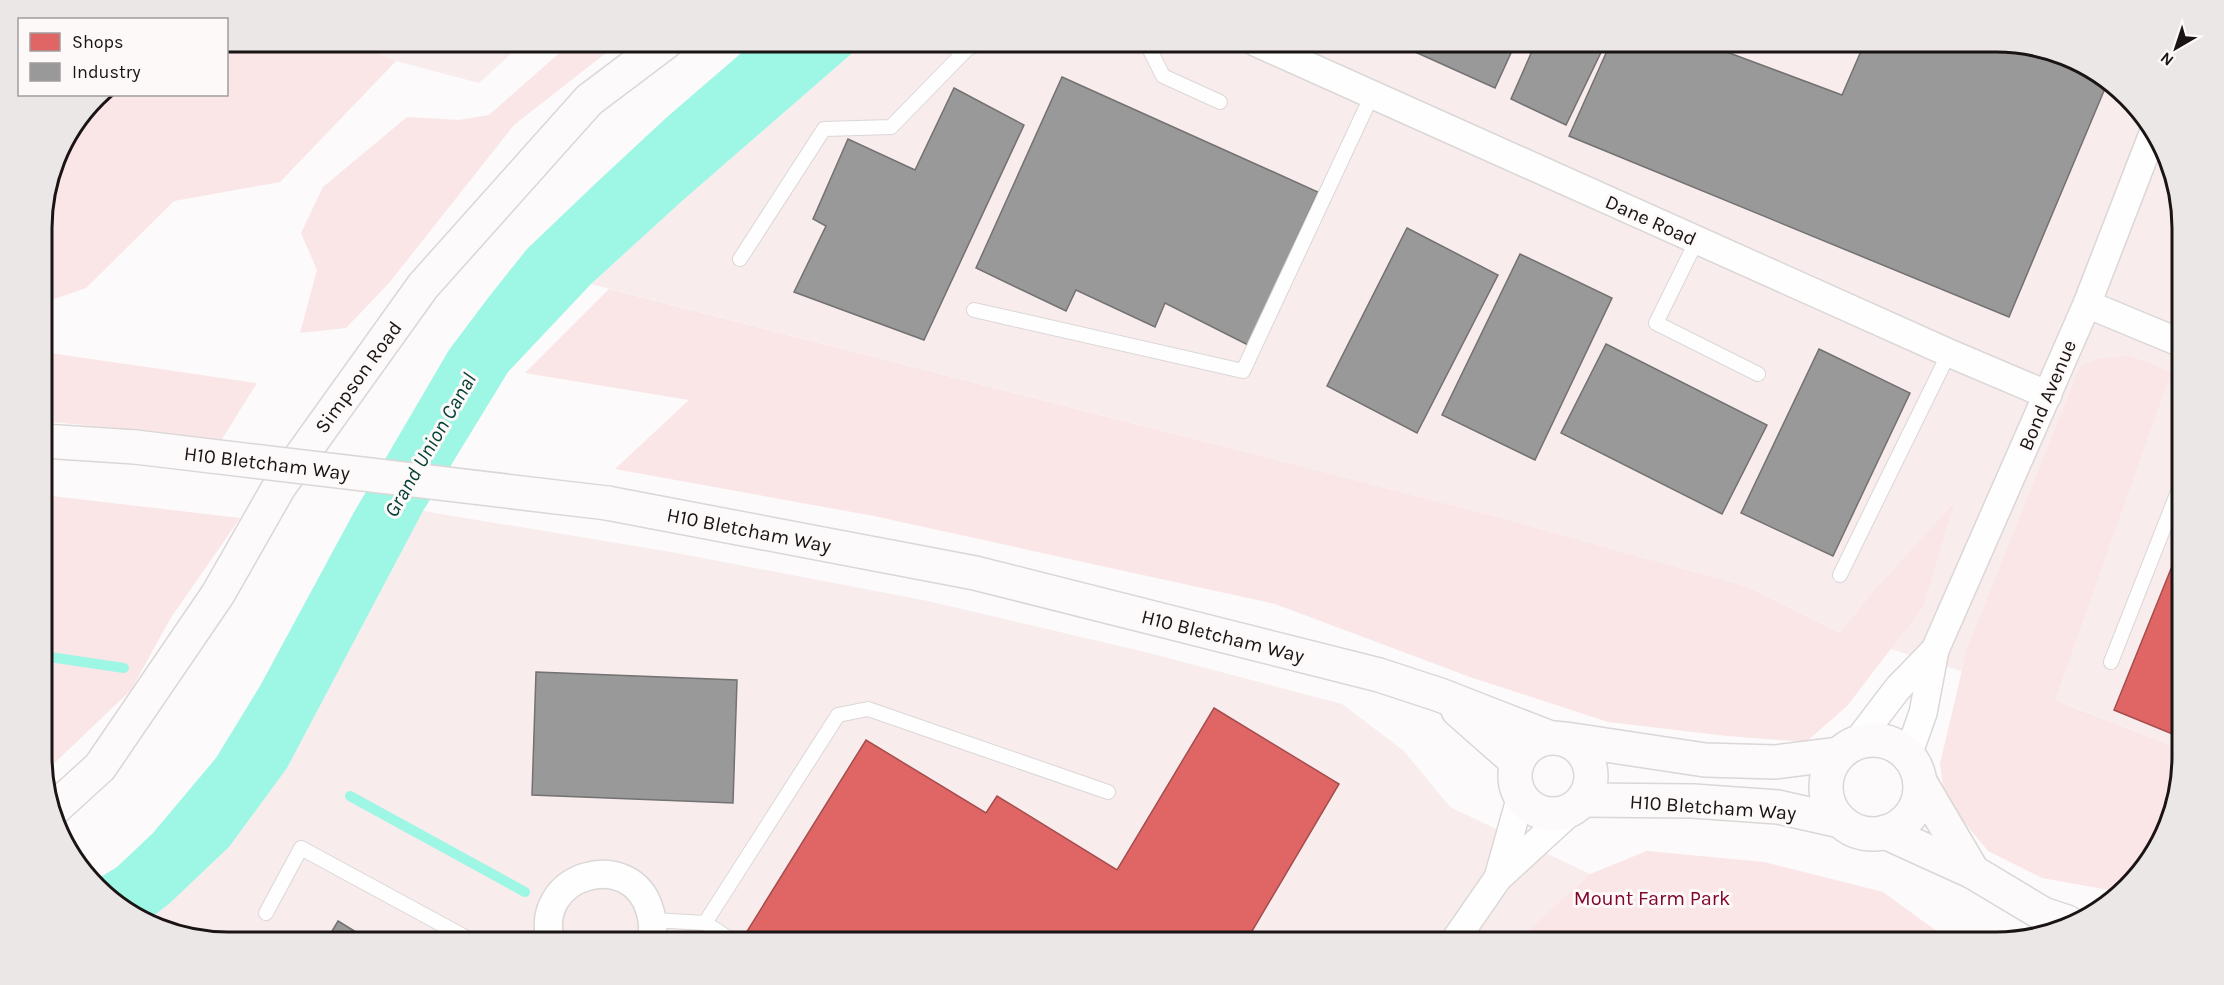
<svg xmlns="http://www.w3.org/2000/svg" width="2224" height="985" viewBox="0 0 2224 985" font-family="Karla,sans-serif">
  <rect width="100%" height="100%" fill="#fcfafa"/>
  <g fill="#f8eced">
    <path d="M350 42H524L479 83 396 61Z"/>
    <path d="M865 42H1995L2067 56 2144 115 2180 204 2182 750 2069 705 1840 633 1748 587 1490 515 591 284 682 201Z"/>
    <path d="M423 511 671 552 928 601 1145 652 1342 704 1404 751 1450 807 1590 874 1514 943H229L157 929 147 921 170 903 229 847 287 768Z"/>
  </g>
  <g fill="#fae5e7">
    <path d="M227 42H350L396 61 280 182 174 201 86 288 43 303 42 216 61 146 101 95 226 94Z"/>
    <path d="M572 42H620L514 125 389 283 346 328 300 333 317 270 301 233 323 187 407 117 459 120 489 115Z"/>
    <path d="M609 289 1490 515 1748 587 1840 633 1875 590 1954 503 1923 607 1847 706 1806 742 1727 736 1608 722 1470 677 1275 604 874 516 615 469 689 400 525 373Z"/>
    <path d="M43 352 256 383H257L222 439 43 421Z"/>
    <path d="M2130 356 2171 372 2055 700 2182 750 2168 828 2143 870 2120 892 2042 878 1988 851 1945 799 1940 764 1967 649 2080 367 2096 359Z"/>
    <path d="M43 495 240 518 170 619 131 690 44 773Z"/>
    <path d="M1647 851 1764 862 1883 892 1953 943H1514L1590 874Z"/>
  </g>
  <path fill="#9ef6e4" d="M754 42H865L682 201 591 284 508 372 423 511 287 768 229 847 170 903 147 921 94 881 117 867 153 833 216 758 260 686 353 514 449 350 488 298 527 249 595 184 666 118Z"/>
  <g fill="#e06666" stroke="#a54d4d" stroke-width="1.5">
    <path d="M2181 544 2182 738 2114 710Z"/>
    <path d="M1214 708 1339 784 1245 943H763L746 933 866 740 986 813 997 796 1117 870Z"/>
  </g>
  <g fill="#999" stroke="#737171" stroke-width="1.5">
    <path d="M1393 42H1516L1495 88Z"/>
    <path d="M1536 42H1606L1566 125 1511 99Z"/>
    <path d="M1611 42H1700L1842 95 1865 42H1996L2067 56 2106 86 2009 317 1569 136Z"/>
    <path d="M1062 77 1318 192 1248 345 1165 303 1155 327 1076 290 1066 311 976 268Z"/>
    <path d="M954 88 1024 125 924 340 794 292 826 226 813 219 848 139 915 170Z"/>
    <path d="M1407 228 1498 275 1417 433 1327 386Z"/>
    <path d="M1520 254 1612 298 1535 460 1442 415Z"/>
    <path d="M1606 344 1767 425 1722 514 1561 433Z"/>
    <path d="M1819 349 1910 393 1833 556 1741 513Z"/>
    <path d="M536 672 737 680 733 803 532 795Z"/>
    <path d="M338 921 374 943H325Z"/>
  </g>
  <g fill="none" stroke-linecap="round" stroke-linejoin="round">
    <g stroke="#9ef6e4" stroke-width="10">
      <path d="M43 656 124 668"/>
      <path d="M350 796 525 892"/>
    </g>
    <g stroke="#dbd7d7" stroke-width="16">
      <g id="lane">
        <path d="M1146 42 1163 76 1220 102"/>
        <path d="M1697 240 1656 323 1758 374"/>
        <path d="M740 259 824 129 891 127 966 50 979 42"/>
        <path d="M974 310 1243 371 1372 95"/>
        <path d="M1840 575 1949 353"/>
        <path d="M2111 662 2181 484"/>
        <path d="M266 913 301 848 476 943"/>
        <path d="M653 920 705 923 736 943"/>
        <path d="M705 923 838 715 868 709 1108 792"/>
      </g>
    </g>
    <g stroke="#dbd7d7" stroke-width="30">
      <g id="street">
        <path d="M1255 42 1949 353 2048 395"/>
        <path d="M2087 304 2181 343"/>
        <path d="M1935 650 2087 304 2152 136"/>
        <path d="M1856 743 1898 688 1935 650 1923 713 1908 755"/>
        <path d="M1498 878 1521 796"/>
        <path d="M551 943C531 874 632 846 650 911 653 921 654 933 650 943"/>
        <path d="M1453 943 1498 878 1571 811"/>
      </g>
    </g>
    <g stroke="#dbd7d7" stroke-width="36">
      <g id="secondary">
        <path d="M43 441 135 447"/>
        <path d="M607 503 975 573 1379 675 1440 695 1548 737"/>
        <path d="M1458 710 1517 762"/>
        <circle cx="1553" cy="776" r="38"/>
        <path d="M1566 739 1705 760 1776 762 1838 754"/>
        <circle cx="1873" cy="787" r="47"/>
        <path d="M1920 782 1973 872"/>
        <path d="M1584 800 1693 801 1778 807 1840 821"/>
        <path d="M55 808 100 767 218 594 279 487 423 286 589 100 666 42"/>
        <path d="M1885 832 1973 872 2043 914 2067 922"/>
      </g>
    </g>
    <use href="#lane" stroke="#fffefe" stroke-width="14"/>
    <use href="#street" stroke="#fffefe" stroke-width="27"/>
    <use href="#secondary" stroke="#fcfafa" stroke-width="33"/>
    <g stroke="#dbd7d7" stroke-width="36" stroke-linecap="butt">
      <path id="secondary-bridge" d="M135 447 607 503"/>
    </g>
    <use href="#secondary-bridge" stroke="#fcfafa" stroke-width="33"/>
  </g>
  <g text-anchor="middle" stroke-width="6" stroke-linejoin="round" paint-order="stroke">
    <g font-size="20" fill="#1a1414" stroke="#fdf9f9">
      <text transform="translate(1651 220) rotate(24)" y="7">Dane Road</text>
      <text transform="translate(358 377) rotate(-54)" y="7">Simpson Road</text>
      <text transform="translate(2047 395) rotate(-67)" y="7">Bond Avenue</text>
      <text transform="translate(267 463) rotate(7)" y="7">H10 Bletcham Way</text>
      <text transform="translate(749 530) rotate(11)" y="7">H10 Bletcham Way</text>
      <text transform="translate(1223 636) rotate(14)" y="7">H10 Bletcham Way</text>
      <text transform="translate(1713 807) rotate(4)" y="7">H10 Bletcham Way</text>
    </g>
    <g font-size="20" fill="#80062e" stroke="#fdf9f9">
      <text x="1652" y="905">Mount Farm Park</text>
    </g>
    <g font-size="21" font-style="italic" fill="#034036" stroke="#fdf9f9">
      <text transform="translate(430 445) rotate(-60)" y="7">Grand Union Canal</text>
    </g>
  </g>
  <path d="M0 0H2224V985H0ZM228 52H1996A176 176 0 0 1 2172 228V756A176 176 0 0 1 1996 932H228A176 176 0 0 1 52 756V228A176 176 0 0 1 228 52Z" fill="#ebe7e7" fill-rule="evenodd"/>
  <path fill="none" stroke="#1a1414" stroke-width="3" d="M228 52H1996A176 176 0 0 1 2172 228V756A176 176 0 0 1 1996 932H228A176 176 0 0 1 52 756V228A176 176 0 0 1 228 52Z"/>
  <rect x="18" y="18" width="210" height="78" fill="#fdf9f9" stroke="#a29d9d" stroke-width="1.5"/>
  <rect x="30" y="33" width="30" height="18" fill="#e06666" stroke="#a29d9d" stroke-width="1.5"/>
  <text x="72" y="48" font-size="18" fill="#1a1414">Shops</text>
  <rect x="30" y="63" width="30" height="18" fill="#999999" stroke="#a29d9d" stroke-width="1.5"/>
  <text x="72" y="78" font-size="18" fill="#1a1414">Industry</text>
  <g transform="translate(2176 48) rotate(219)" stroke="#fdf9f9" stroke-width="4.5" paint-order="stroke">
  <path d="M0-4.5L10 22L0 15L-10 22Z" fill="#1a1414"/>
  <text y="-9" font-size="16" font-weight="bold" text-anchor="middle" fill="#1a1414">N</text>
  </g>
</svg>
